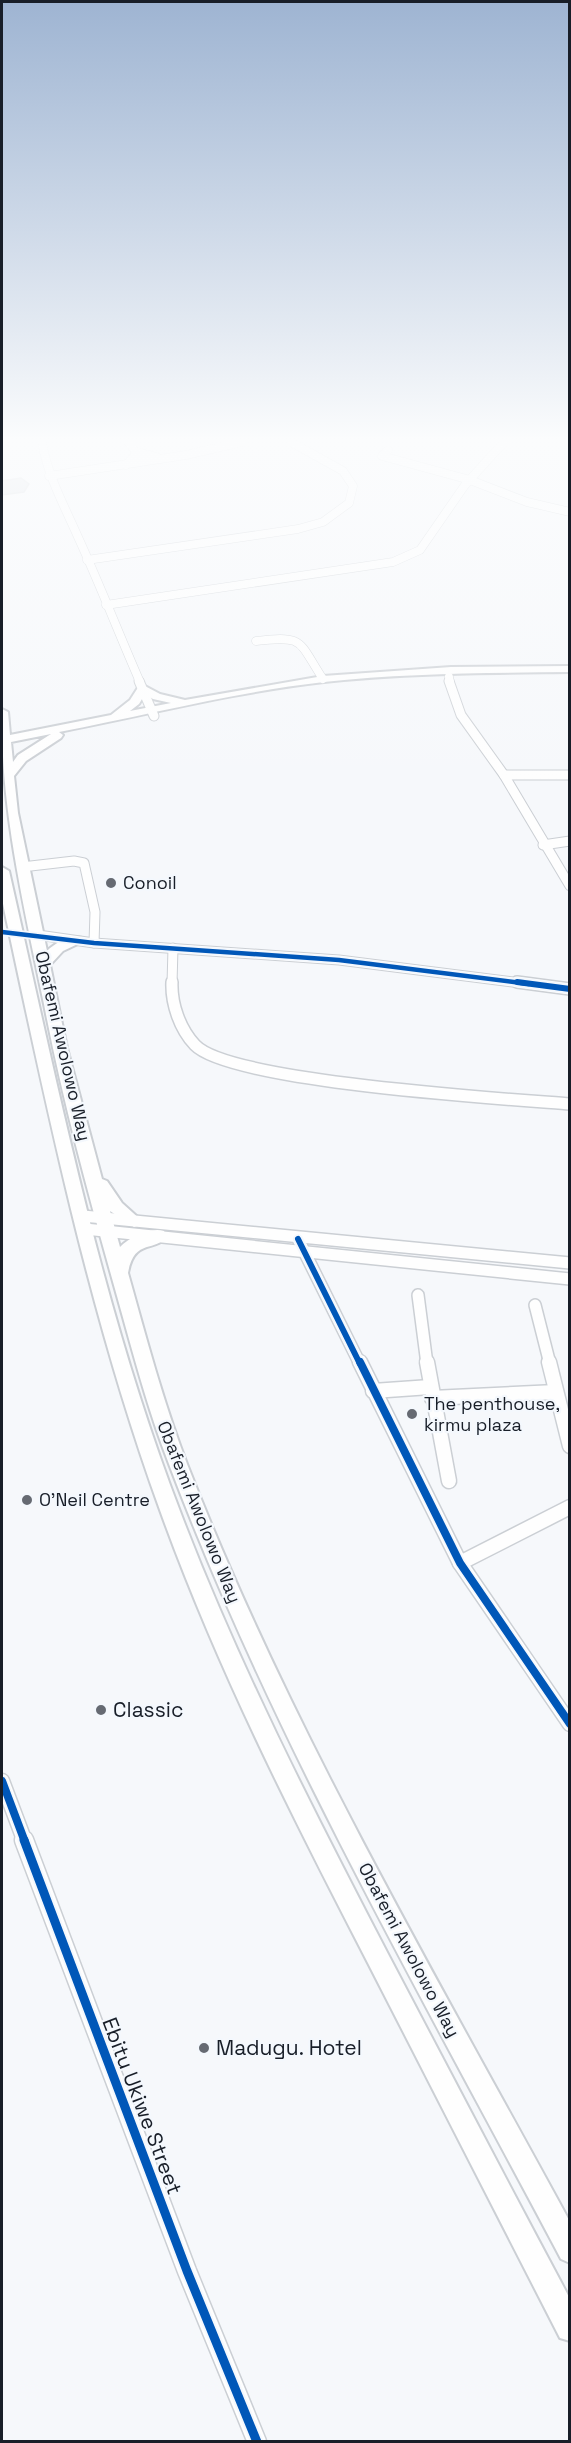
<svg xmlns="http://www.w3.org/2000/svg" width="571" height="2443" viewBox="0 0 571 2443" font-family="'Space Grotesk',sans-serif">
  <rect width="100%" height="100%" fill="#f6f8fb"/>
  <path fill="#dadfe5" stroke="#d0d4d9" stroke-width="1.5" d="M21 478 29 484 24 492 2 495V481Z"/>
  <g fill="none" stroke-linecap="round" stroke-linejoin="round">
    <g stroke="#cbcfd4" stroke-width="9">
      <g id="street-far4">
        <path d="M42 442C48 477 64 505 78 537 100 585 119 634 140 682"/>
        <path d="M128 442 141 458"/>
        <path d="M388 450 382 456 470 480 527 502 570 512"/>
        <path d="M126 465 138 452 157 457"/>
        <path d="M49 476 186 455 242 442"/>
        <path d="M87 560 298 529 323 522 349 503 353 486 343 471 291 442"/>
        <path d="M106 605 393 562 420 550 465 485 504 442"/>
        <path d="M256 641C305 635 298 641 323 679"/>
        <path d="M449 677 450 682"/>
      </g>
    </g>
    <g stroke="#cbcfd4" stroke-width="11">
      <g id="street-far3">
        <path d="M139 681 154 716"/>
        <path d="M449 681 461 715 504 775 570 886"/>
        <path d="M504 775H570"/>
        <path d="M543 845 570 841"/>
        <path d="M22 867 74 861 84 863 95 912 94 943"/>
        <path d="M38 935 94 943 339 960 529 984"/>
        <path d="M172 984 173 948"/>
      </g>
    </g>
    <g stroke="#cbcfd4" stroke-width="14">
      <g id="street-far2">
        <path d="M172 982C171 1004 180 1029 195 1045 230 1082 507 1099 570 1104"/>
        <path d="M517 982 570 989"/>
        <path d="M83 1216 570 1263"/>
        <path d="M85 1229 570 1279"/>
        <path d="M298 1239 360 1364"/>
        <path d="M418 1295 427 1364"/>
        <path d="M535 1305 550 1364"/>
      </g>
    </g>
    <g stroke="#cbcfd4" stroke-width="17">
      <g id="street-far1">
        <path d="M360 1362 460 1563 570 1724"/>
        <path d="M427 1362 449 1481"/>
        <path d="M549 1362 570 1446"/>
        <path d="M373 1391 430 1387"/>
        <path d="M432 1398 556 1392"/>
        <path d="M460 1563 570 1507"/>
        <path d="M2 1781 25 1842"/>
      </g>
    </g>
    <g stroke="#cbcfd4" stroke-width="21">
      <path id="street" d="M24 1840 187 2271 257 2442"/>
    </g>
    <g stroke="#cbcfd4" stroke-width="4">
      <g id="secondary">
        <path d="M570 666V672C488 673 405 673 324 682 235 692 147 715 59 732L63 735 61 738 26 761 14 776 18 813 47 951C55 943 70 935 82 938L84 941 63 951 50 965 67 1048 102 1179 107 1181 122 1203 142 1221 140 1225 134 1227 110 1211 120 1247C130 1237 150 1227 164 1231L166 1236C157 1253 134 1237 128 1273 146 1337 163 1402 187 1464 290 1728 435 1974 570 2222V2263L561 2259C423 1998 274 1741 169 1464 148 1410 133 1353 117 1296 90 1200 63 1103 44 1004 24 907 0 807 2 709L8 712 10 735 111 715 130 700 139 686 143 685 160 694 185 700 323 676 451 667ZM145 694 153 699 171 703 130 711 139 704ZM51 734 18 755 13 762 11 742Z"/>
        <path d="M2 867 9 871C58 1087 101 1307 181 1514 239 1666 314 1812 389 1956 449 2070 509 2185 570 2299V2341L560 2338C496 2213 432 2088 368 1963 292 1816 216 1666 160 1510 88 1312 46 1104 2 899Z"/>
      </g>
    </g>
    <use href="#street-far4" stroke="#fefefe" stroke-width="8"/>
    <use href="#street-far3" stroke="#fefefe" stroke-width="9"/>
    <use href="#street-far2" stroke="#fefefe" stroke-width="11"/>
    <use href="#street-far1" stroke="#fefefe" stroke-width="14"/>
    <use href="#street" stroke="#fefefe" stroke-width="18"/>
    <use href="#secondary" fill="#fefefe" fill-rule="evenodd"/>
    <g stroke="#f4f8fd" stroke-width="8">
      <path id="cycleway-far3" d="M2 932 94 943 339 960 529 984"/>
    </g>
    <g stroke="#f4f8fd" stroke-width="10">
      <g id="cycleway-far2">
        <path d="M517 982 570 989"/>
        <path d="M298 1239 360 1364"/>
      </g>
    </g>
    <g stroke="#f4f8fd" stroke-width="11">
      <g id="cycleway-far1">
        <path d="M360 1362 460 1563 570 1724"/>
        <path d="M2 1781 25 1842"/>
      </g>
    </g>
    <g stroke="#f4f8fd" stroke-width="13">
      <path id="cycleway" d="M24 1840 187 2271 257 2442"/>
    </g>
    <use href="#cycleway-far3" stroke="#0057b8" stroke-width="4.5"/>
    <use href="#cycleway-far2" stroke="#0057b8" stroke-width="6"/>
    <use href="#cycleway-far1" stroke="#0057b8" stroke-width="8"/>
    <use href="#cycleway" stroke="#0057b8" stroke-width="9"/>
  </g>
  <linearGradient id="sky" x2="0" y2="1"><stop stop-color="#9eb4d2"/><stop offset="0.56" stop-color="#fbfcfd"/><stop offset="1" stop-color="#fbfcfd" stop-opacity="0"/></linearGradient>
  <rect width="571" height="784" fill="url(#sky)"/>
  <g fill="#666a72" stroke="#f4f8fd" stroke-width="2">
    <circle cx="111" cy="883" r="6"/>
    <circle cx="412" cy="1414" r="6"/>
    <circle cx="27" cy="1500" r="6"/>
    <circle cx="101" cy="1710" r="6"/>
    <circle cx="204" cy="2048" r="6"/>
  </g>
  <g text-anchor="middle" stroke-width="4.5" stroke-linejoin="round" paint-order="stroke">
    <g font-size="18" fill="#181e28" stroke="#f4f8fd" text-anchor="start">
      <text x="123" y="889">Conoil</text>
      <text x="424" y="1410">The penthouse,<tspan x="424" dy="21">kirmu plaza</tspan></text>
      <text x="39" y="1506">O'Neil Centre</text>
    </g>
    <g font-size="18" fill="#181e28" stroke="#f4f8fd">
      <text transform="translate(63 1046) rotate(77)" y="6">Obafemi Awolowo Way</text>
      <text transform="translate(199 1512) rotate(68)" y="6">Obafemi Awolowo Way</text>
      <text transform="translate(409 1950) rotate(62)" y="6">Obafemi Awolowo Way</text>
    </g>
    <g font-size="21" fill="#181e28" stroke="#f4f8fd" text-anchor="start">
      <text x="113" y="1717">Classic</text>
      <text x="216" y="2055">Madugu. Hotel</text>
    </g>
    <g font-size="21" fill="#181e28" stroke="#f4f8fd">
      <text transform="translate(142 2106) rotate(69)" y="7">Ebitu Ukiwe Street</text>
    </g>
  </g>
  <rect width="571" height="2443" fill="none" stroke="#181e28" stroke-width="6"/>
</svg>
